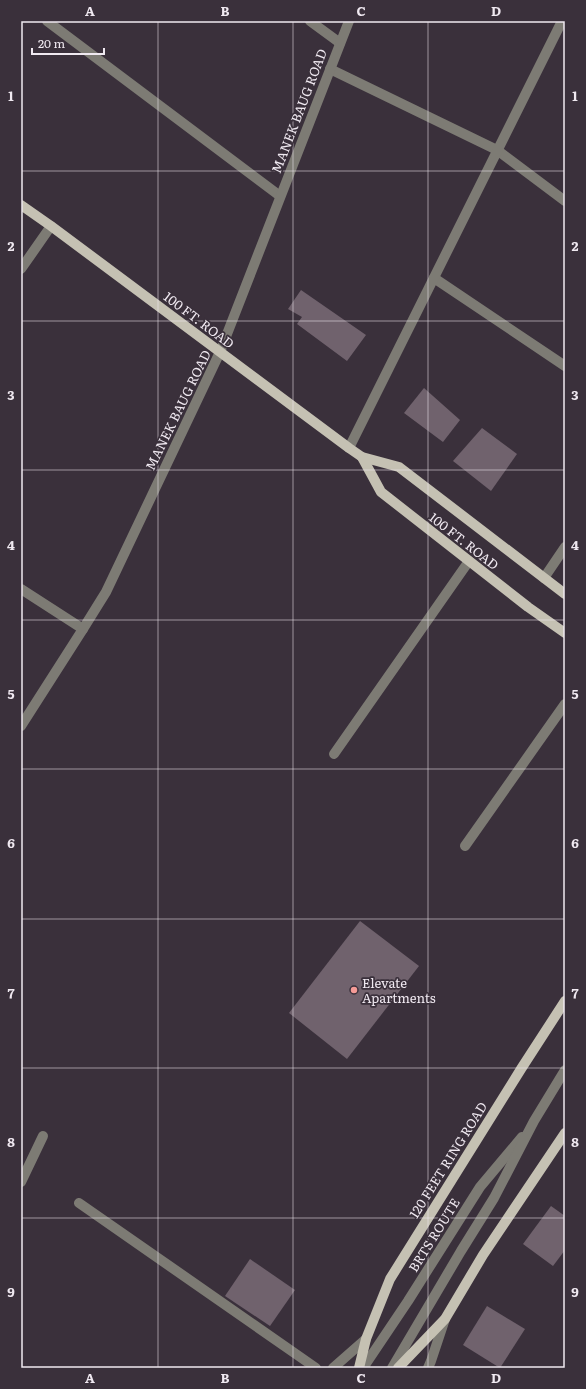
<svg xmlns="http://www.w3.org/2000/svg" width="586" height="1389" viewBox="0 0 586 1389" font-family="Literata,serif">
  <rect width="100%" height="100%" fill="#3a303b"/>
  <g fill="#70626d">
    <path d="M301 290 366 335 347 361 297 324 302 317 288 309Z"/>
    <path d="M424 388 460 420 443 442 404 413Z"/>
    <path d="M482 428 517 454 491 491 453 461Z"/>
    <path d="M360 921 419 966 347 1059 289 1013Z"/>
    <path d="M551 1206 565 1216V1250L553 1266 523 1244Z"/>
    <path d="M250 1259 295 1290 270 1326 225 1296Z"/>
    <path d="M487 1306 525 1329 500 1368 463 1345Z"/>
  </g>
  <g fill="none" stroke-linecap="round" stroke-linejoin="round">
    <g stroke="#7d7b74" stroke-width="10">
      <path d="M47 21 280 196"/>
      <path d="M310 21 340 43"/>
      <path d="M330 69 497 150 565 201"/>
      <path d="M21 269 51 226"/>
      <path d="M434 278 565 366"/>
      <path d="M349 448 562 21"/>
      <path d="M544 578 565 547"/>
      <path d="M21 589 83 629"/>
      <path d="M21 726 83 629 106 592 220 352 349 21"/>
      <path d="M334 754 469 561"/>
      <path d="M465 846 565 704"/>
      <path d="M21 1182 43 1136"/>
      <path d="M79 1203 316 1368"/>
      <path d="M333 1368 366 1339"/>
      <path d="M363 1368 408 1301 480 1187 522 1137"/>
      <path d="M392 1368 461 1251 494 1198 534 1121 565 1070"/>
      <path d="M428 1368 431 1361 445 1319"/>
    </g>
    <g stroke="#c5c1b3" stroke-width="10">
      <path d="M21 205 51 226 349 448 362 457 399 467 565 594"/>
      <path d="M362 457 381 492 528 607 565 633"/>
      <path d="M359 1368 366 1339 390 1279 521 1069 565 1001"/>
      <path d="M398 1368 445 1319 483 1255 565 1133"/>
    </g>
  </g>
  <path fill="none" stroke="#f0e9f1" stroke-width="1" stroke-opacity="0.55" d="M158 21V1368M293 21V1368M428 21V1368M21 171H565M21 321H565M21 470H565M21 620H565M21 769H565M21 919H565M21 1068H565M21 1218H565"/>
  <circle fill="#f59b97" stroke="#3a303b" stroke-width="1.5" cx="354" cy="990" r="4"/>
  <g text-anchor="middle" stroke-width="3.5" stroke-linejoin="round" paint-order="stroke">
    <g font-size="13" fill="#f0e9f1" stroke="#3a303b">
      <text transform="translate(299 111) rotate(-69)" y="5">MANEK BAUG ROAD</text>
      <text transform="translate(199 320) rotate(37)" y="5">100 FT. ROAD</text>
      <text transform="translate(178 410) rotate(-64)" y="5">MANEK BAUG ROAD</text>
      <text transform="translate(464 541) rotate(38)" y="5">100 FT. ROAD</text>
      <text transform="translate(448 1160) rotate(-58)" y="5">120 FEET RING ROAD</text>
      <text transform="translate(434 1235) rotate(-58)" y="5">BRTS ROUTE</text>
    </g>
    <g font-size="13" fill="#f0e9f1" stroke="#3a303b" text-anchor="start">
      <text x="362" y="988">Elevate<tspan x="362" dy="15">Apartments</tspan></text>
    </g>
  </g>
  <rect width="586" height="1389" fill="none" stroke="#3a303b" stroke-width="44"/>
  <path d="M32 48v6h72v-6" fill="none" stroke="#f0e9f1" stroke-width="2"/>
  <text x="38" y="48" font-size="12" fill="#f0e9f1" stroke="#3a303b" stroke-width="3" paint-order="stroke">20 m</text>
  <rect x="22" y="22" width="542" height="1345" fill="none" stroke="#f0e9f1" stroke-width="1.5"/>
  <g font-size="13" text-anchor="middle" font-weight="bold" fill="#f0e9f1">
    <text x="90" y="16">A</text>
    <text x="225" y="16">B</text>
    <text x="361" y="16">C</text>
    <text x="496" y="16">D</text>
    <text x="11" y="101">1</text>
    <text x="575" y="101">1</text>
    <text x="11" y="251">2</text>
    <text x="575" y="251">2</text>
    <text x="11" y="400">3</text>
    <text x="575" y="400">3</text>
    <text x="11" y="550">4</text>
    <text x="575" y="550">4</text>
    <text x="11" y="699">5</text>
    <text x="575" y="699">5</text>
    <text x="11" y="848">6</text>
    <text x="575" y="848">6</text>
    <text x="11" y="998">7</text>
    <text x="575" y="998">7</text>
    <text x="11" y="1147">8</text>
    <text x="575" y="1147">8</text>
    <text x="11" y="1297">9</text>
    <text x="575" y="1297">9</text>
    <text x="90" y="1383">A</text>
    <text x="225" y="1383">B</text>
    <text x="361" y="1383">C</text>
    <text x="496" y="1383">D</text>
  </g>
</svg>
